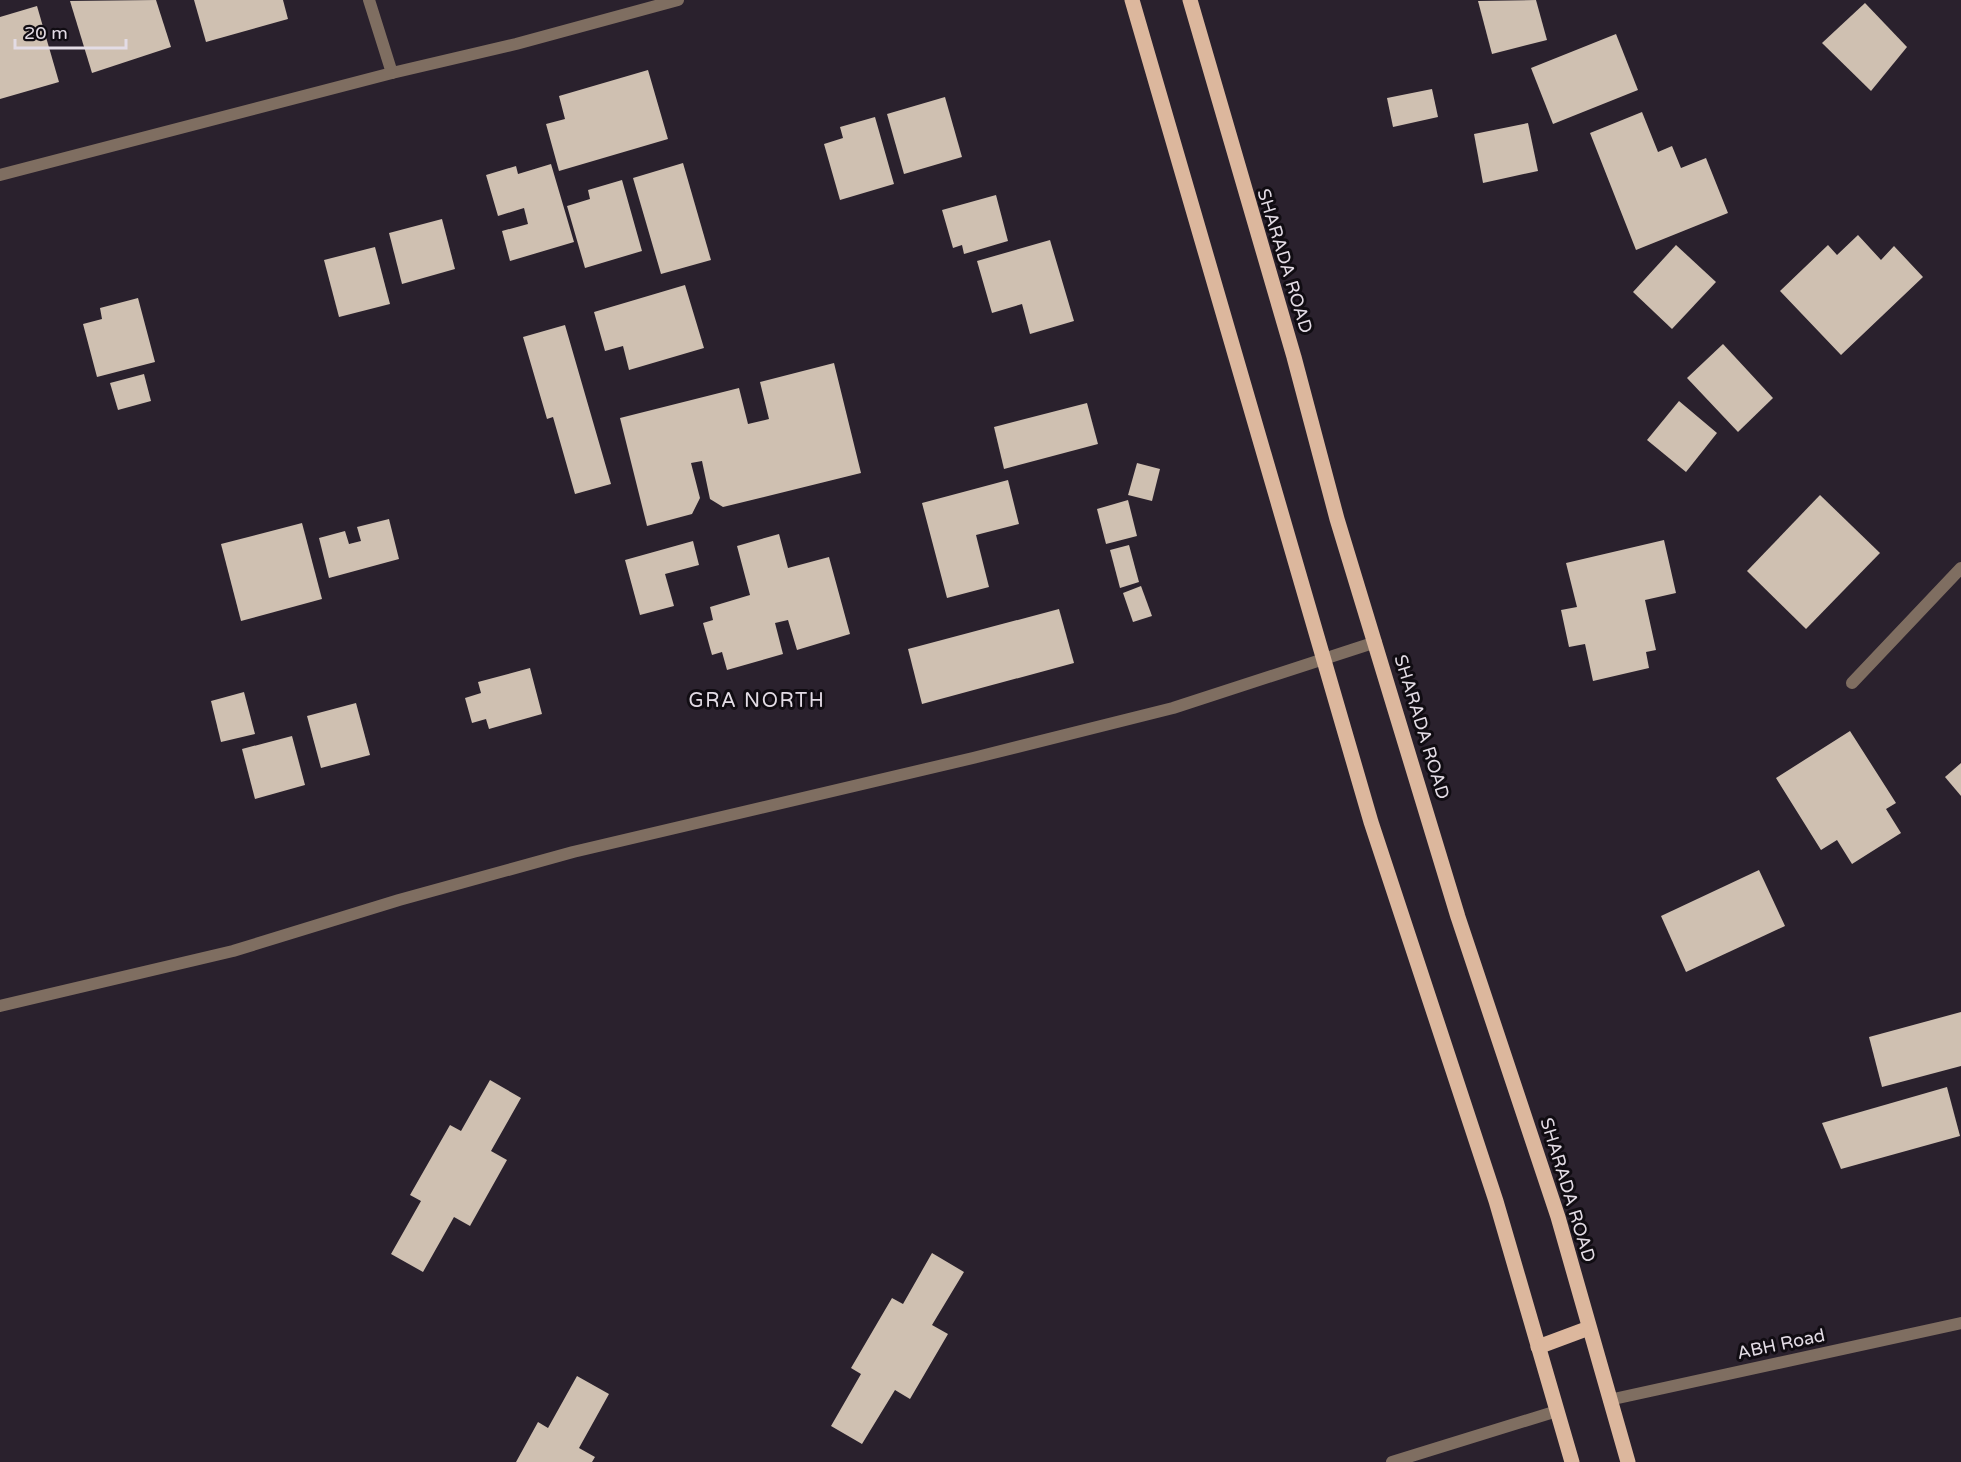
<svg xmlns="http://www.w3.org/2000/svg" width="1961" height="1462" viewBox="0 0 1961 1462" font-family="'Varela Round',sans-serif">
  <rect width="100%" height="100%" fill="#2a212d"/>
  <g fill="#cfc0b1">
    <path d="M156 0 171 47 92 73 70 1Z"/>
    <path d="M194 0H283L288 19 206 42Z"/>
    <path d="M1536 0 1547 40 1492 54 1478 1Z"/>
    <path d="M1865 3 1907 47 1871 91 1822 43Z"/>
    <path d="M37 6 59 82 0 99V17Z"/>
    <path d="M1616 34 1638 90 1553 124 1531 68Z"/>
    <path d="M648 70 668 139 559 171 546 124 565 119 559 96Z"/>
    <path d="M1432 89 1438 117 1393 127 1387 98Z"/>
    <path d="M945 97 962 157 904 174 887 114Z"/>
    <path d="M1642 112 1658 152 1672 146 1681 168 1706 158 1728 213 1636 250 1590 133Z"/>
    <path d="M875 117 894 184 840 200 824 144 843 138 840 127Z"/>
    <path d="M1528 123 1538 171 1483 183 1474 134Z"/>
    <path d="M683 163 711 260 661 274 633 178Z"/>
    <path d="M551 164 574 242 510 261 502 231 528 224 524 208 498 216 486 175 516 166 518 174Z"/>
    <path d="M622 180 642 251 585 268 567 206 590 199 588 190Z"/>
    <path d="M996 195 1008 241 964 254 962 245 953 248 942 210Z"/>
    <path d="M442 219 455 269 402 284 389 233Z"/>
    <path d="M1858 235 1881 260 1894 246 1923 277 1841 355 1780 291 1828 245 1837 255Z"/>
    <path d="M1050 240 1074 321 1030 334 1022 304 992 313 977 261Z"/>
    <path d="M1676 245 1716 282 1672 329 1633 292Z"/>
    <path d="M375 247 390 304 339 317 324 260Z"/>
    <path d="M685 285 704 348 629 370 623 346 605 351 594 312Z"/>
    <path d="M138 298 155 362 97 377 83 324 102 319 100 308Z"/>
    <path d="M565 325 611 484 575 494 553 417 547 419 523 337Z"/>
    <path d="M1723 344 1773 398 1738 432 1687 378Z"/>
    <path d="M834 363 861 473 723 507 710 499 702 461 691 463 700 498 692 514 647 526 620 418 739 388 748 424 769 419 760 382Z"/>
    <path d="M144 374 151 401 118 410 110 383Z"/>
    <path d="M1679 401 1717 433 1686 472 1647 440Z"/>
    <path d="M1087 403 1098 444 1004 469 994 427Z"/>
    <path d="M1137 463 1160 469 1152 501 1128 495Z"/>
    <path d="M1008 480 1019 524 976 535 989 587 947 598 922 503Z"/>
    <path d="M1820 495 1880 553 1806 629 1747 571Z"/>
    <path d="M1128 500 1137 536 1106 544 1097 509Z"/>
    <path d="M389 519 399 559 329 578 319 538 345 531 349 544 361 541 357 527Z"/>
    <path d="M302 523 322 599 241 621 221 544Z"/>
    <path d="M779 534 788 568 829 557 850 634 797 650 788 620 775 623 783 654 727 670 722 652 712 655 703 623 713 620 710 607 750 595 737 546Z"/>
    <path d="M1664 540 1676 593 1645 600 1656 650 1646 652 1649 668 1593 681 1585 644 1569 647 1561 610 1577 607 1566 563Z"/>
    <path d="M693 541 699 565 665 574 674 606 640 615 625 560Z"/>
    <path d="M1129 545 1139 582 1120 588 1110 550Z"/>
    <path d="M1141 586 1152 616 1133 622 1123 593Z"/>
    <path d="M1059 609 1074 663 922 704 908 649Z"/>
    <path d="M530 668 542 714 489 729 486 719 472 723 465 698 481 693 478 682Z"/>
    <path d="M244 692 255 734 221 742 211 701Z"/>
    <path d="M356 703 370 755 321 768 307 716Z"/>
    <path d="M1850 731 1896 803 1886 809 1901 833 1852 864 1837 840 1821 850 1776 778Z"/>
    <path d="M292 736 305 785 255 799 242 749Z"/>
    <path d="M1961 763V796L1945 777Z"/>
    <path d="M1759 870 1785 926 1686 972 1661 916Z"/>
    <path d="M1961 1012V1066L1882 1087 1869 1037Z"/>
    <path d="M490 1080 521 1098 491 1151 507 1160 470 1226 454 1217 423 1272 391 1254 421 1201 410 1195 450 1125 461 1131Z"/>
    <path d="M1947 1087 1960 1136 1841 1169 1822 1123Z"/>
    <path d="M932 1253 964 1272 932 1325 948 1334 910 1399 895 1390 862 1444 831 1426 861 1374 851 1368 892 1298 903 1304Z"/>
    <path d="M577 1376 609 1394 579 1448 595 1457 592 1462H516L538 1422 548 1428Z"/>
  </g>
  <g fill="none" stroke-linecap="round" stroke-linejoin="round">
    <g stroke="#7f6e61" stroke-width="12">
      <path d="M369 0 392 73"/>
      <path d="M0 175 392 73 516 44 678 0"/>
      <path d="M1852 683 1961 568"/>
      <path d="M0 1006 233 951 399 900 573 852 973 758 1173 708 1376 642"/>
      <path d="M1609 1400 1961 1323"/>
      <path d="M1392 1462 1557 1411"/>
    </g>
    <g stroke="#dcb79d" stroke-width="15">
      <path d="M1132 0 1371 822 1496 1201 1572 1462"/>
      <path d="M1190 0 1294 357 1337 519 1458 917 1558 1217 1628 1462"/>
      <path d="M1538 1347 1589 1328"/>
    </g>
  </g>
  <g text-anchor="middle" stroke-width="6" stroke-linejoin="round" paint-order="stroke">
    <g font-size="18" fill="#e3dce5" stroke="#100c12">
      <text transform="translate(1285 261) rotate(73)" y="6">SHARADA ROAD</text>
      <text transform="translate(1422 727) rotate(73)" y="6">SHARADA ROAD</text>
      <text transform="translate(1568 1190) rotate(73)" y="6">SHARADA ROAD</text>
      <text transform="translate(1781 1344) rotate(-12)" y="6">ABH Road</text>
    </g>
    <g font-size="20" letter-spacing="1.5" fill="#e3dce5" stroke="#100c12">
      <text x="757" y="707">GRA NORTH</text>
    </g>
  </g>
  <path d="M15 39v9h111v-9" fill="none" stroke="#e3dce5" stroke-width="3"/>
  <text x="24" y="39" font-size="18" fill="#e3dce5" stroke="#100c12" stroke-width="4.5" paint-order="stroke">20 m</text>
</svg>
